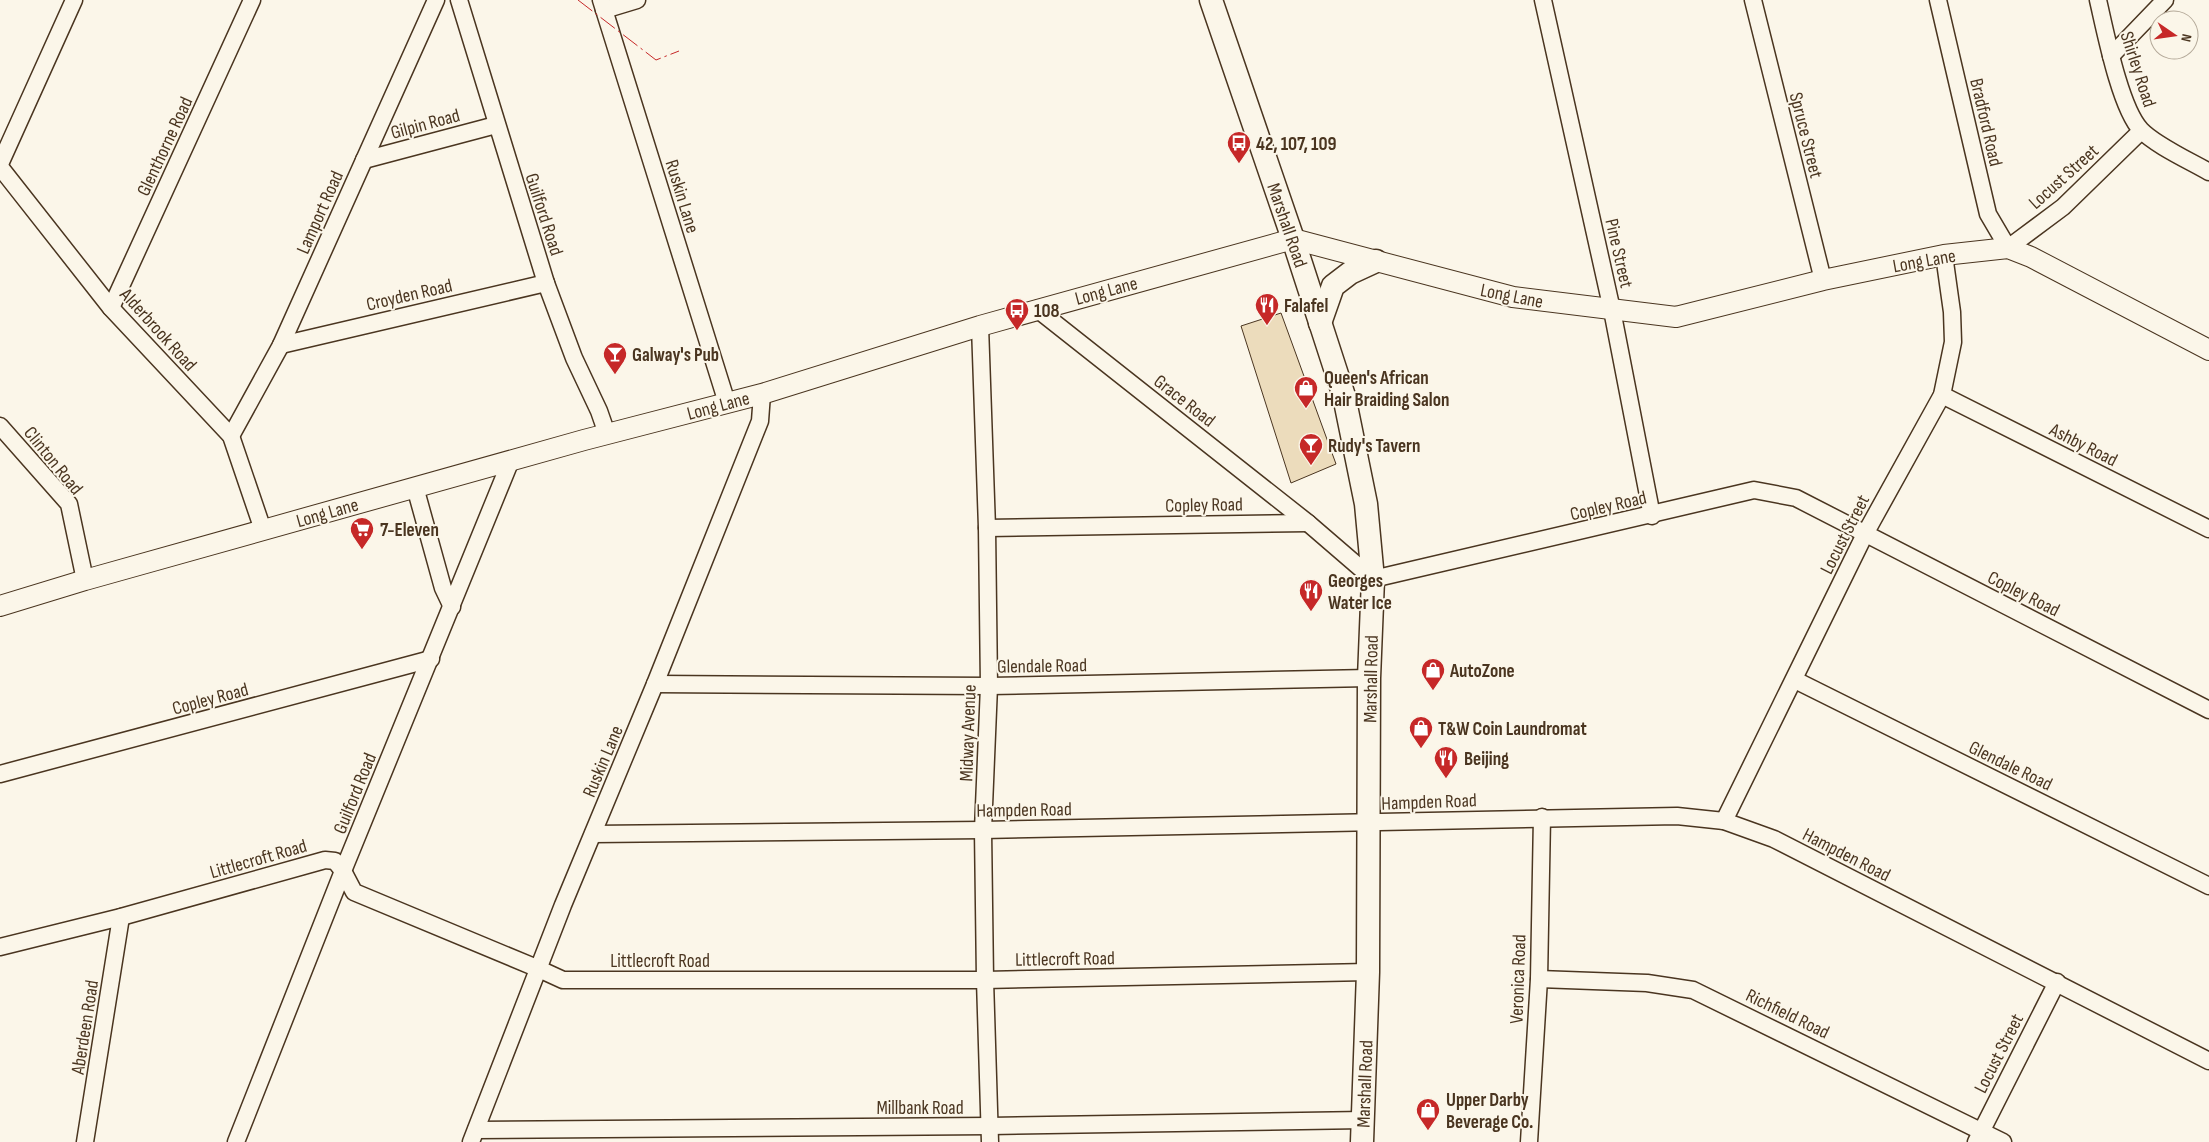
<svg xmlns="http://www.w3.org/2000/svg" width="2209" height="1142" viewBox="0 0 2209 1142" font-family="'Sofia Sans Condensed',sans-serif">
  <rect width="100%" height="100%" fill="#fbf6e9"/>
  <path fill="#ecdcbc" stroke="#4a3520" d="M1281 313 1336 464 1291 483 1241 326Z"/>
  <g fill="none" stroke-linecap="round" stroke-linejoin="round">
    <g stroke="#4a3520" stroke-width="19">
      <g id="minor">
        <path d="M459 0 546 283 574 358 599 411 607 434"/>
        <path d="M601 0 727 403"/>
        <path d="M1543 0 1612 310 1652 516"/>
        <path d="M1753 0 1823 280"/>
        <path d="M1938 0 1988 214 2008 248 2063 207 2141 131"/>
        <path d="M2098 0C2105 30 2120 108 2141 130 2155 145 2190 161 2209 172"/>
        <path d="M604 10 637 0"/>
        <path d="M2111 56 2165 0"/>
        <path d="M364 160 496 125"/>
        <path d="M0 164 74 0"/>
        <path d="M0 167 111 308 231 436 263 530"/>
        <path d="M111 308 252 0"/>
        <path d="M1037 309 1308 523 1373 579 1754 490 1796 498 2209 710"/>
        <path d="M980 326 987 528 989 686 983 830 985 980 990 1142"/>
        <path d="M281 345 546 283"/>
        <path d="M1942 395 2209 529"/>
        <path d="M0 426 69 504 85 580"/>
        <path d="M231 436 281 345 436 0"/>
        <path d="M415 487 443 588 452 607"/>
        <path d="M987 528 1308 523"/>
        <path d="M1795 680 2209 886"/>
        <path d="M655 684 989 686 1369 678"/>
        <path d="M0 774 431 659"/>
        <path d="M1724 821 1865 534 1942 395 1953 342 1952 312 1944 255"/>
        <path d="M593 834 983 830 1677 816 1724 821 1774 839 2209 1061"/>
        <path d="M0 947 121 917 325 860 335 861 343 871 354 892 539 969 563 980H985L1368 972"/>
        <path d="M1539 979 1647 983 1693 990 2003 1142"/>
        <path d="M476 1130 990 1126 1364 1120"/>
        <path d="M85 1142 121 917"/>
        <path d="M236 1142 343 871 511 460"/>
        <path d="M471 1142 563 905 655 684 760 421 762 394"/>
        <path d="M1529 1142 1539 979 1542 817"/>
        <path d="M1976 1142 2057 982"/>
      </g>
    </g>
    <g stroke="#4a3520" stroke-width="22">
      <path id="tertiary" d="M0 606 85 580 584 440 762 394 980 326 1293 239 1513 297 1676 317 1823 280 1944 255 2008 248 2031 257 2209 350"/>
    </g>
    <g stroke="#4a3520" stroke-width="25">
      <g id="secondary">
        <path d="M1211 0 1293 239 1344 396 1366 504 1373 579 1369 678 1368 972 1362 1142"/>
        <path d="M1320 323 1333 286 1350 273 1376 261"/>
      </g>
    </g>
    <use href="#minor" stroke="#fbf6e9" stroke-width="16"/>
    <use href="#tertiary" stroke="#fbf6e9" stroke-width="20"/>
    <use href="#secondary" stroke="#fbf6e9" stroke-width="22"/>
    <path stroke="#c62828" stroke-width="1" stroke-dasharray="18 4 2.5 4" stroke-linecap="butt" d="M578 0 656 60 679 51"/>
  </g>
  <defs>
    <g id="bus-pin" transform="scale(1.25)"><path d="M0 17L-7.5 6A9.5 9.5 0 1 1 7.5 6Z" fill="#c62828" stroke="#fbf6e9"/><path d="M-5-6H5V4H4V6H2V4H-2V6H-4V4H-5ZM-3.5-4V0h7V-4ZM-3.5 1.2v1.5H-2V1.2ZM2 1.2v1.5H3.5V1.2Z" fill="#fff"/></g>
    <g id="restaurant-pin" transform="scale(1.25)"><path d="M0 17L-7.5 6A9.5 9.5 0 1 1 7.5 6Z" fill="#c62828" stroke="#fbf6e9"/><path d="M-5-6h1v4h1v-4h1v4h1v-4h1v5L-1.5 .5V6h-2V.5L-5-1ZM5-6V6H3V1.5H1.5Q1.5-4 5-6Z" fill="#fff"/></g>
    <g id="bar-pin" transform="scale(1.25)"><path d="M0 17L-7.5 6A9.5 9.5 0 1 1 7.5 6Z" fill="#c62828" stroke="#fbf6e9"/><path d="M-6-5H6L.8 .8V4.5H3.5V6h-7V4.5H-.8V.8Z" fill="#fff"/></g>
    <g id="shop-pin" transform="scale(1.25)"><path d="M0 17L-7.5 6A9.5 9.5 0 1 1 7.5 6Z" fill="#c62828" stroke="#fbf6e9"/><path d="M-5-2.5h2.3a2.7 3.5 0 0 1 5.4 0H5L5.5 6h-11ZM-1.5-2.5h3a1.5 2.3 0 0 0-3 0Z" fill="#fff"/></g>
    <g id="supermarket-pin" transform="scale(1.25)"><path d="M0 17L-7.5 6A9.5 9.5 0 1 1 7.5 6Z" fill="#c62828" stroke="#fbf6e9"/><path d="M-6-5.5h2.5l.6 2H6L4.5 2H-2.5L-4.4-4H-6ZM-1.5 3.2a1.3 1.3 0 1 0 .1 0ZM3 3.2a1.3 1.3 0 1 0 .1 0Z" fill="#fff"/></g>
  </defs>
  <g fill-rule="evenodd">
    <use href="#bus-pin" x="1239" y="143"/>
    <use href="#restaurant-pin" x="1267" y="305"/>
    <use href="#bus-pin" x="1017" y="310"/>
    <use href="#bar-pin" x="615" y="354"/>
    <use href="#shop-pin" x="1306" y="388"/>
    <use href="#bar-pin" x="1311" y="445"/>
    <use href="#supermarket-pin" x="362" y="529"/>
    <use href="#restaurant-pin" x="1311" y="591"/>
    <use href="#shop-pin" x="1433" y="670"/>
    <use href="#shop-pin" x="1421" y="728"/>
    <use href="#restaurant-pin" x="1446" y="758"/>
    <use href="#shop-pin" x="1428" y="1110"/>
  </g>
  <g text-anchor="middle" stroke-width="4" stroke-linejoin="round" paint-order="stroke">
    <g font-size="19" fill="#4a3520" stroke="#fbf6e9">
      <text transform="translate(2139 69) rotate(72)" y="7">Shirley Road</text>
      <text transform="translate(1987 122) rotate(77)" y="7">Bradford Road</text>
      <text transform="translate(425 123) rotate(-15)" y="7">Gilpin Road</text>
      <text transform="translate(1807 135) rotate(76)" y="7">Spruce Street</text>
      <text transform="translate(164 146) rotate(-65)" y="7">Glenthorne Road</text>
      <text transform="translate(2063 176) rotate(-42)" y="7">Locust Street</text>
      <text transform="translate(683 196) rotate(73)" y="7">Ruskin Lane</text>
      <text transform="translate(319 212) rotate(-66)" y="7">Lamport Road</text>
      <text transform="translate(545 214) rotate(72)" y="7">Guilford Road</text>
      <text transform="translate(1288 225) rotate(71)" y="7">Marshall Road</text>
      <text transform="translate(1620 253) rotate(77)" y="7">Pine Street</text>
      <text transform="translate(1924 260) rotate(-10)" y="7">Long Lane</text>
      <text transform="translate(1106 290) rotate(-15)" y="7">Long Lane</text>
      <text transform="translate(409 294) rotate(-13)" y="7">Croyden Road</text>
      <text transform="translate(1512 295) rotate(11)" y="7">Long Lane</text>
      <text transform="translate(159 329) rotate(48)" y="7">Alderbrook Road</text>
      <text transform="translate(1185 400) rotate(38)" y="7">Grace Road</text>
      <text transform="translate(718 405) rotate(-15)" y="7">Long Lane</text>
      <text transform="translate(2084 444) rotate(27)" y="7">Ashby Road</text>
      <text transform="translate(54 460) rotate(51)" y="7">Clinton Road</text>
      <text transform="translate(1204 504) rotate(-1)" y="7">Copley Road</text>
      <text transform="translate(1608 505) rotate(-13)" y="7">Copley Road</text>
      <text transform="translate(327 512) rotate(-16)" y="7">Long Lane</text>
      <text transform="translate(1844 534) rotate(-63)" y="7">Locust Street</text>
      <text transform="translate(2024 593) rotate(27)" y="7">Copley Road</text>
      <text transform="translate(1042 665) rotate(-1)" y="7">Glendale Road</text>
      <text transform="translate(1370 679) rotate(-89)" y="7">Marshall Road</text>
      <text transform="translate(210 698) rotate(-15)" y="7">Copley Road</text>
      <text transform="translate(967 733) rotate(-88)" y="7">Midway Avenue</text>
      <text transform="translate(602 761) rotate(-67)" y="7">Ruskin Lane</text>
      <text transform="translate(2011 765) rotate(26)" y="7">Glendale Road</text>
      <text transform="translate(354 793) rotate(-68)" y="7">Guilford Road</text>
      <text transform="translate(1429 801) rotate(-2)" y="7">Hampden Road</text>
      <text transform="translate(1024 809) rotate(-1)" y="7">Hampden Road</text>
      <text transform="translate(1847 854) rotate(27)" y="7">Hampden Road</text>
      <text transform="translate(258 858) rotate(-16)" y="7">Littlecroft Road</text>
      <text transform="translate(1065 958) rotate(-1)" y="7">Littlecroft Road</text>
      <text x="660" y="967">Littlecroft Road</text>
      <text transform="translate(1517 979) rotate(-88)" y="7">Veronica Road</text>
      <text transform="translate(1788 1013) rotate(26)" y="7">Richfield Road</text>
      <text transform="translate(84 1027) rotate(-81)" y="7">Aberdeen Road</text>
      <text transform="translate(1998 1053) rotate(-63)" y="7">Locust Street</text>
      <text transform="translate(1364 1084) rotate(-88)" y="7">Marshall Road</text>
      <text x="920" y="1114">Millbank Road</text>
    </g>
    <g font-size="19" font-weight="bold" fill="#4a3520" stroke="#fbf6e9" text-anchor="start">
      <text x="1256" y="150">42, 107, 109</text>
      <text x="1284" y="312">Falafel</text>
      <text x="1034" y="317">108</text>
      <text x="632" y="361">Galway's Pub</text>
      <text x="1324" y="384">Queen's African<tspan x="1324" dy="22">Hair Braiding Salon</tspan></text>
      <text x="1328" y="452">Rudy's Tavern</text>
      <text x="380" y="536">7-Eleven</text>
      <text x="1328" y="587">Georges<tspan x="1328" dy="22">Water Ice</tspan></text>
      <text x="1450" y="677">AutoZone</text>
      <text x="1438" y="735">T&amp;W Coin Laundromat</text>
      <text x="1464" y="765">Beijing</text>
      <text x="1446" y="1106">Upper Darby<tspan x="1446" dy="22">Beverage Co.</tspan></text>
    </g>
  </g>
  <g transform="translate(2174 35) rotate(103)"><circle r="24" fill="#fbf6e9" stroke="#b4a999"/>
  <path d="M0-4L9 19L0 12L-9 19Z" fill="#c62828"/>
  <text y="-8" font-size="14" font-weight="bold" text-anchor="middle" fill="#4a3520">N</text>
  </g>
</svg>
